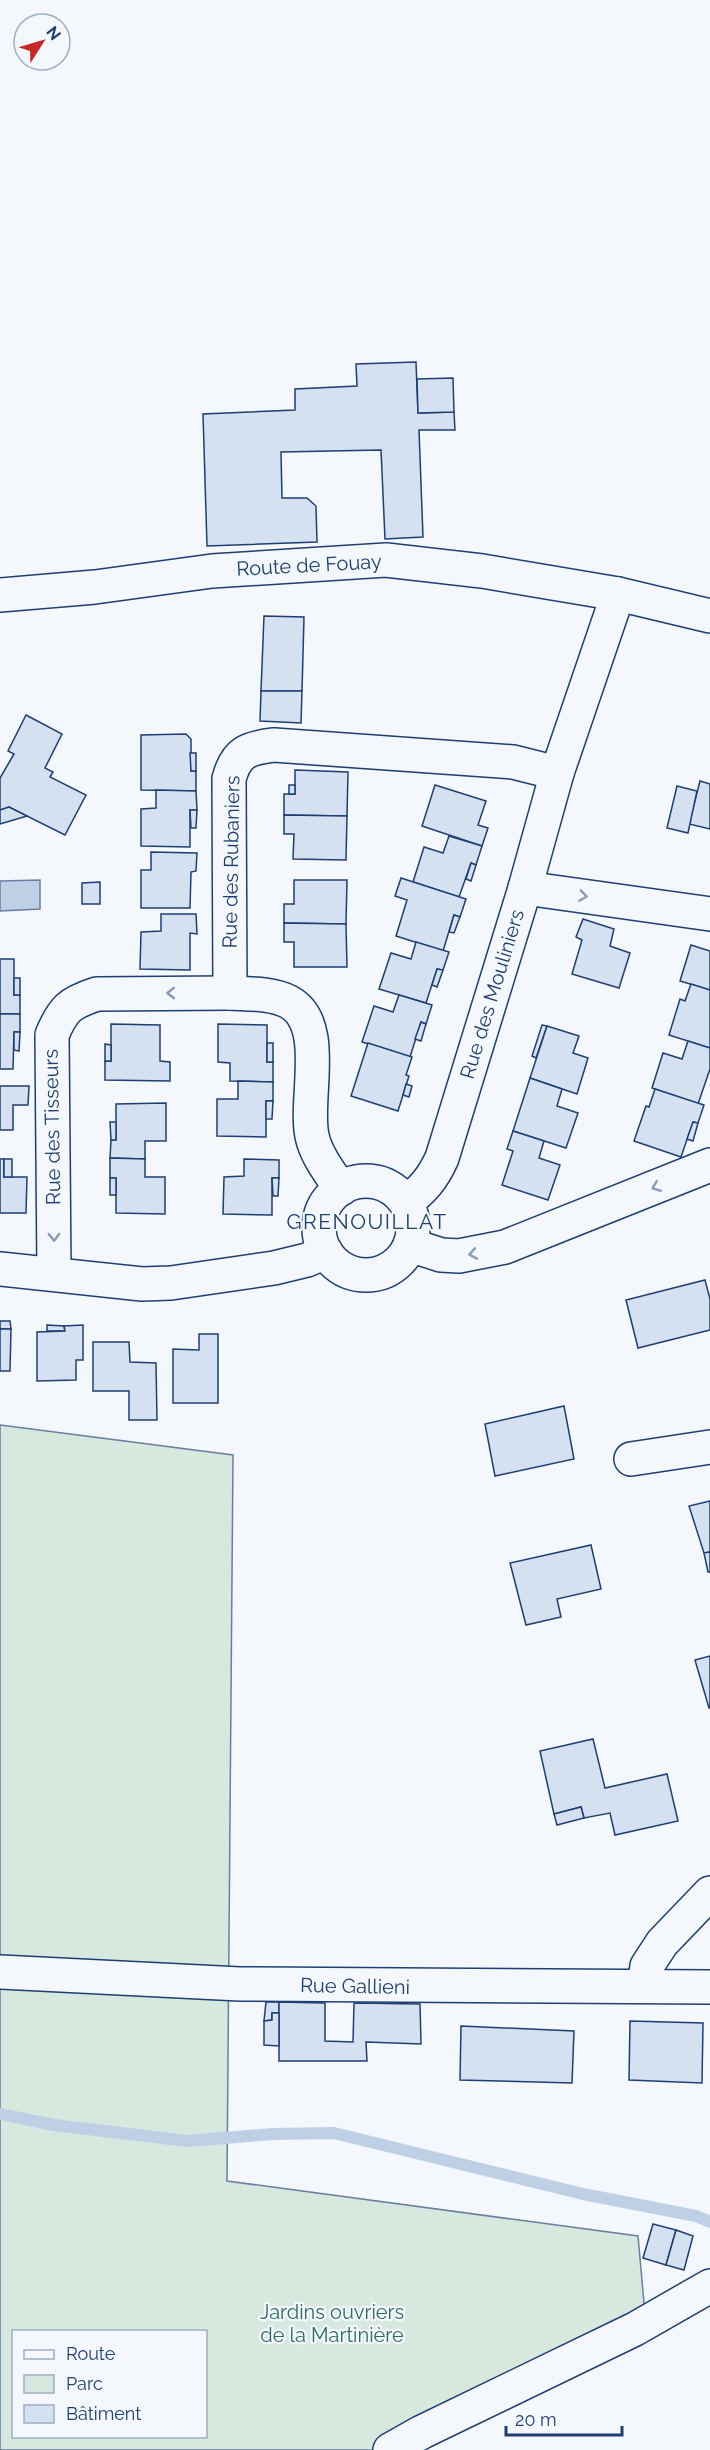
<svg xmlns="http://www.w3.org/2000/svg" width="710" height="2450" viewBox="0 0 710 2450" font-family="Raleway,sans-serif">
  <rect width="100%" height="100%" fill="#f4f7fb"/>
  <path fill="#d7e8df" stroke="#687fa3" stroke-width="1.5" fill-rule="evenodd" d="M0 1425 233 1455 227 2181 638 2236 645 2314 424 2450H0ZM14 2332H206V2436H14Z"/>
  <path fill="#bed0e5" stroke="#687fa3" stroke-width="1.5" d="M40 880V909L0 911V881Z"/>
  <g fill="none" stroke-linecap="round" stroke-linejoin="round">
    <path stroke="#bed0e5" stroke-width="12" d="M0 2114 54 2125 187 2141 273 2134 334 2133 583 2194 696 2216 710 2222"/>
  </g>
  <g fill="#d5e0f0" stroke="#1d3f73" stroke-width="1.5">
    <path d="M416 362 418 413 454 412 455 430H419L423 537 385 539 381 450 281 452 282 498H307L316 506 317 542 207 546 203 414 295 410V389L357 386 356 364Z"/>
    <path d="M453 378 454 412 418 413 417 379Z"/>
    <path d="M264 616 304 617 302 691H261Z"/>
    <path d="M261 691H302L301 723 260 721Z"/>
    <path d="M26 715 62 734 45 768 53 772 50 777 86 795 65 835 9 807 0 810V778L14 754 8 751Z"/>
    <path d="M186 734 191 739V771H196V791L141 790V735Z"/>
    <path d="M190 753H196V771H191Z"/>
    <path d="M295 770 348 772 347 816 284 815V794H295Z"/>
    <path d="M700 781 710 784V829L689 824Z"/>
    <rect x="289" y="785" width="6" height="9"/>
    <path d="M435 785 486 801 478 825 488 828 482 846 422 826Z"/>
    <path d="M677 786 697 791 688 833 667 828Z"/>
    <path d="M156 790 196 791 197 810H190V847L141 846V809L156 808Z"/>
    <path d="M9 807 27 816 0 824V810Z"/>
    <path d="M190 810H197L196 828H191Z"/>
    <path d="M284 815 347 816 346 860 293 859 294 834H284Z"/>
    <path d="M449 836 482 846 476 865 471 863 459 897 413 882 424 847 443 853Z"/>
    <path d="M151 852 197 853 196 871 191 872 190 908H141V870H151Z"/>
    <path d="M471 863 476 865 471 881 466 879Z"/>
    <path d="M401 878 466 899 460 917 454 915 443 951 396 936 407 900 395 896Z"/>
    <path d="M294 880H347L346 924 284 923V904H294Z"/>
    <path d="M100 882V904H82V883Z"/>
    <path d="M161 914H196L197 934 190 933V970L140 969 141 932 161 931Z"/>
    <path d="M454 915 460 917 454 933 449 932Z"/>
    <path d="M583 919 614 929 610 946 630 953 619 988 572 974 582 940 576 937Z"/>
    <path d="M284 923 346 924 347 967H294V942H284Z"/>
    <path d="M416 942 449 952 443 970 437 969 426 1003 379 989 391 953 411 959Z"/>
    <path d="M691 945 710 951V990L680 981Z"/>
    <path d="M0 959H14V995H20V1014H0Z"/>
    <path d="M437 969 443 970 437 987 432 985Z"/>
    <rect x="14" y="978" width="6" height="17"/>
    <path d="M691 984 710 990V1048L669 1035 680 999 685 1001Z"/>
    <path d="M399 995 432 1005 426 1024 421 1022 410 1057 362 1042 374 1006 393 1012Z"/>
    <path d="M0 1014H20V1032H14L13 1069H0Z"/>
    <path d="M421 1022 426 1024 421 1041 415 1039Z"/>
    <path d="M111 1024 160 1025V1061L170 1062V1081L105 1080V1061H111Z"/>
    <path d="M218 1024 267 1025V1062H273V1082L230 1081V1063L218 1062Z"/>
    <path d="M542 1025 547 1026 536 1058 532 1056Z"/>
    <path d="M547 1026 579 1036 573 1053 588 1058 577 1094 530 1078Z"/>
    <path d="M14 1032H20L19 1051 14 1050Z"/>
    <path d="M688 1041 710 1048V1069L698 1104 652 1088 663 1053 682 1059Z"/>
    <rect x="267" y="1043" width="6" height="19"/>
    <path d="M368 1043 412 1057 406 1075 409 1076 398 1111 351 1096Z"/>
    <path d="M105 1044 111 1045V1061H105Z"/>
    <path d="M530 1078 562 1089 557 1106 578 1113 566 1148 513 1131Z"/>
    <path d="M238 1081 273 1082V1101H266V1137L217 1136V1099H238Z"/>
    <path d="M406 1084 412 1086 409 1097 403 1095Z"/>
    <path d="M0 1086H29L28 1105H13V1130H0Z"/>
    <path d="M655 1089 704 1105 698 1123 693 1122 681 1157 634 1141 646 1106 649 1107Z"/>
    <path d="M266 1101H273L272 1119H266Z"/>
    <path d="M166 1103V1141H145V1159L110 1158 111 1140H116V1104Z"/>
    <path d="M110 1122H116V1140H111Z"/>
    <path d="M693 1122 698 1123 693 1141 687 1139Z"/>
    <path d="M513 1131 544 1141 539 1158 560 1165 548 1200 502 1185 513 1151 507 1149Z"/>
    <path d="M110 1158 145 1159V1177H165V1214L116 1213V1178H110Z"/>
    <path d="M0 1159H4V1177H27L26 1213H0Z"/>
    <rect x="4" y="1159" width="8" height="18"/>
    <path d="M244 1159 279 1160V1178H272V1215L223 1214 224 1177 244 1176Z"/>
    <rect x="110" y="1178" width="6" height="17"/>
    <path d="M272 1178H279L278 1196H273Z"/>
    <path d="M705 1280 710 1299V1330L638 1348 626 1300Z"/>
    <path d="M0 1321H10L11 1329H0Z"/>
    <path d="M47 1325 64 1326 65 1331H47Z"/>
    <path d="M83 1325V1360H76V1380L37 1381V1332L65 1331 64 1326Z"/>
    <path d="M0 1329H11L10 1371H0Z"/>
    <path d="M199 1334H218V1403H173V1349L199 1350Z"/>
    <path d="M93 1342H129L130 1362 156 1363 157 1420H129V1391H93Z"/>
    <path d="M564 1406 574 1459 495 1476 485 1424Z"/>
    <path d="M710 1501V1552L704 1553 689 1506Z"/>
    <path d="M591 1545 601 1589 557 1599 561 1617 526 1625 510 1563Z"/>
    <path d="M710 1552V1572H708L704 1553Z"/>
    <path d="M710 1656V1708H709L695 1660Z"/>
    <path d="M593 1739 605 1788 667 1774 678 1821 615 1835 610 1813 584 1818 581 1807 554 1814 540 1751Z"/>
    <path d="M581 1807 584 1818 557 1825 554 1814Z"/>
    <path d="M266 2002H279V2013H272V2020L264 2021Z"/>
    <path d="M279 2002 325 2003V2041L353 2042 354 2003 420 2004 421 2044 366 2042 367 2061H279Z"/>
    <path d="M272 2013H279V2046L264 2045V2021L272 2020Z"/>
    <path d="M630 2021 703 2023 702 2083 629 2080Z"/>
    <path d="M461 2026 574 2031 572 2083 460 2080Z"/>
    <path d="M653 2224 676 2230 666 2265 643 2258Z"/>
    <path d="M676 2230 693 2236 684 2270 666 2265Z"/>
  </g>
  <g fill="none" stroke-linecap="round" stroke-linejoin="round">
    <g stroke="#1d3f73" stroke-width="36">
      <g id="street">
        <path d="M0 595 95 587 212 571 386 560 482 571 618 594 710 616"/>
        <path d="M525 888 710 914"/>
        <circle cx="366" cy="1228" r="47"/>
        <path d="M341 1189C330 1173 316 1155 312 1136 304 1098 329 1024 289 1002 272 993 248 994 230 993L229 779C236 752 248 748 274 745L513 762 557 773"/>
        <path d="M406 1202C423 1190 433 1178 442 1158L525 888 557 773 618 594"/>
        <path d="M410 1245 441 1255 459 1256 505 1247 710 1165"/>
        <path d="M0 1269 142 1284 171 1283 274 1268 307 1260 326 1252"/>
        <path d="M54 1273 52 1035C63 1009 69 1003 97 994L230 993"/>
        <path d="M631 1459 710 1447"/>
        <path d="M0 1972 240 1984 710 1987"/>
        <path d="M644 1985 647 1966 662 1943 710 1893"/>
        <path d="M390 2450 422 2432 635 2329 710 2286"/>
      </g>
    </g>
    <use href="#street" stroke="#f4f7fb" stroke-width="33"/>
  </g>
  <defs><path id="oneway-chevron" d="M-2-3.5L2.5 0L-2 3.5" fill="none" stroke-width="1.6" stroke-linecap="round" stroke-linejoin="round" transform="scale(1.5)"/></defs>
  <g stroke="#889bb7">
    <use href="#oneway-chevron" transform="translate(583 896) rotate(8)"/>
    <use href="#oneway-chevron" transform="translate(171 993) rotate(180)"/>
    <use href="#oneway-chevron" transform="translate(656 1187) rotate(158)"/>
    <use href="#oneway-chevron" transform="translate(54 1237) rotate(89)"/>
    <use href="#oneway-chevron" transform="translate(473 1254) rotate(170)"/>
  </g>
  <g text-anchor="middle" stroke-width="4.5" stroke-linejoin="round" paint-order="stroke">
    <g font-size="20" fill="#1d3f73" stroke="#f4f7fb">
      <text transform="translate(309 565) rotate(-3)" y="7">Route de Fouay</text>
      <text transform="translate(231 862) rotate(-89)" y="7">Rue des Rubaniers</text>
      <text transform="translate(492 994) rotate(-73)" y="7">Rue des Mouliniers</text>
      <text transform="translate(52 1127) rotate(-91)" y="7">Rue des Tisseurs</text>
      <text transform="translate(355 1986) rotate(1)" y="7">Rue Gallieni</text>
    </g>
    <g font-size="20" fill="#2c6c60" stroke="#f4f7fb">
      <text x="332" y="2319">Jardins ouvriers<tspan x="332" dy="23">de la Martinière</tspan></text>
    </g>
    <g font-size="21" letter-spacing="1.5" fill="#1d3f73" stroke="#f4f7fb">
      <text x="367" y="1229">GRENOUILLAT</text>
    </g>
  </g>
  <rect x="12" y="2330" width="195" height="108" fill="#f4f7fb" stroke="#9eadc5" stroke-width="1.5"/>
  <rect x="24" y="2350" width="30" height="9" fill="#f4f7fb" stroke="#9eadc5" stroke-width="1.5"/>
  <text x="66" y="2360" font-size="18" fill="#1d3f73">Route</text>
  <rect x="24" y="2375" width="30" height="18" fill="#d7e8df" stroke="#9eadc5" stroke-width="1.5"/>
  <text x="66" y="2390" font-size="18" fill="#1d3f73">Parc</text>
  <rect x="24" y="2405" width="30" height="18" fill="#d5e0f0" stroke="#9eadc5" stroke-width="1.5"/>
  <text x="66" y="2420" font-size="18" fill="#1d3f73">Bâtiment</text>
  <g transform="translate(42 42) rotate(53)"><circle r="28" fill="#f4f7fb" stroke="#9eadc5" stroke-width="1.5"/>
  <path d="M0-4.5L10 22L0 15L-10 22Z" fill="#c62828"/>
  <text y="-9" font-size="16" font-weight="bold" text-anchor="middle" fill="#1d3f73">N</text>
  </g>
  <path d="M506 2426v9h116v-9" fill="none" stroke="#1d3f73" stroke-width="3"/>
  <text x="515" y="2426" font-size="18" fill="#1d3f73" stroke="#f4f7fb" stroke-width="4.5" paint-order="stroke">20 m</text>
</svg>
